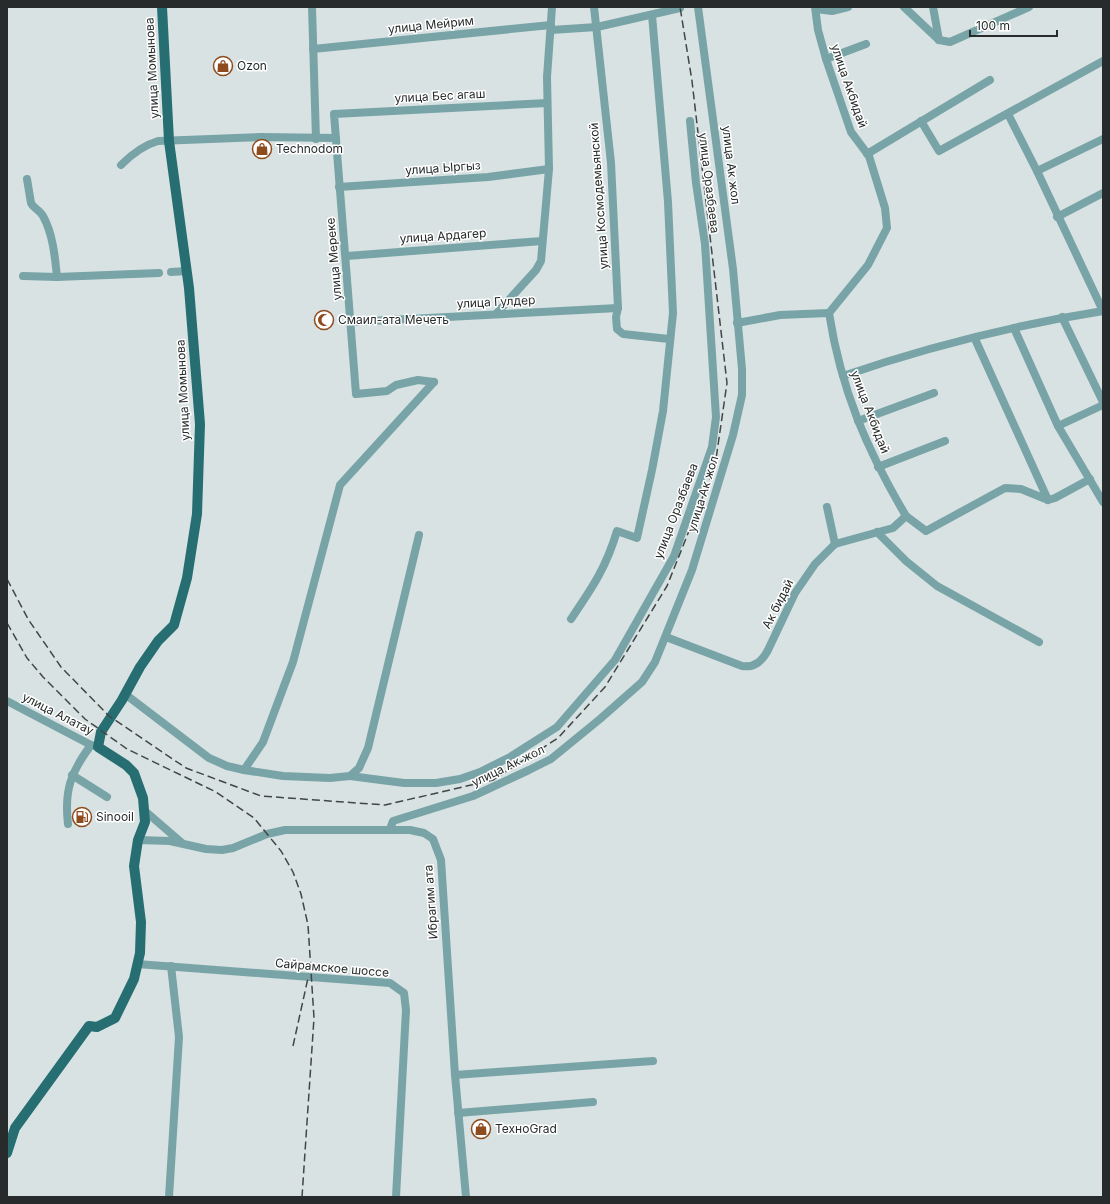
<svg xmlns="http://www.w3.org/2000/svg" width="1110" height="1204" viewBox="0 0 1110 1204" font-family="Inter,sans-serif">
  <rect width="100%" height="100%" fill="#d8e2e2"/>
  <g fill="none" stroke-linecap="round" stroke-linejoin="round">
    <g stroke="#79a4a7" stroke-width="8">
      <path d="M312 7 316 139"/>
      <path d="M594 7 611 163 618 308 616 317 617 329 623 334 669 339"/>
      <path d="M904 7 939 40 950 42 1029 7"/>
      <path d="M933 7 939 40"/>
      <path d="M816 9 832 11 848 7"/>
      <path d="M551 30 597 27 680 8"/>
      <path d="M313 49 551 25"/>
      <path d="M826 59 866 44"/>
      <path d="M1008 114 1037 171 1103 311"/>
      <path d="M921 121 939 151 1103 61"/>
      <path d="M867 154 990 80"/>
      <path d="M121 165C131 155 144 145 158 141L261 137 336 138"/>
      <path d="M1037 171 1103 139"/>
      <path d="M27 179 31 203C33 208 40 210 43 216 53 234 55 257 57 277"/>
      <path d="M339 187 488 177 549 169"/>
      <path d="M1057 217 1103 193"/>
      <path d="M347 256 542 241"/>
      <path d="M171 272 187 271"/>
      <path d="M23 276 57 277 159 273"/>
      <path d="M496 314 536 270 541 261 549 169 547 77 552 7"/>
      <path d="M1062 317 1103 402"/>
      <path d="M351 322 618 308"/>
      <path d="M737 323 780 315 829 313"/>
      <path d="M1014 328 1058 426 1103 502"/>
      <path d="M975 339 1048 500"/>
      <path d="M843 376C927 347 1015 325 1103 311"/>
      <path d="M434 382 418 380 396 385 387 391 356 394 334 114 547 103"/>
      <path d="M858 421 934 393"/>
      <path d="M1058 426 1103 405"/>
      <path d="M878 467 945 441"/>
      <path d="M827 507 835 544"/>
      <path d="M906 516 926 531 1005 488 1021 489 1048 500 1055 498 1090 479"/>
      <path d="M877 532 906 561 937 586 1039 642"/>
      <path d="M571 619C592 588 606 568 617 531L637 538 652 470 663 411 673 313 668 202 652 15"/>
      <path d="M666 637 742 666C755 668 762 661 768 650L795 593 815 564 835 544 893 528 906 516C867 450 841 390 829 313L868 265 887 228 885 208 869 156 851 132 826 59 818 30 815 7"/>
      <path d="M125 694 209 758 227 766 244 770 283 776 330 778 350 776 359 768 368 748 419 535"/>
      <path d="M7 701 91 745 98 747"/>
      <path d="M244 770 263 742 293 662 340 485 434 382"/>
      <path d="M72 775 107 797"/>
      <path d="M350 776 404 783H436L460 779 480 772 510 757 557 727 615 660 674 556 712 447 716 417 705 244 696 183 690 121"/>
      <path d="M145 811 182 843"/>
      <path d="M68 824C64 790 71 772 91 745"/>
      <path d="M390 829 393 821 473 796 529 770 551 759 600 719 642 682 655 662 692 570 733 435 742 395V369L733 269 698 7"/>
      <path d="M138 840 170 841 206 849 222 850 233 848 267 834 285 830H410L424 833 433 839 441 860 455 1075 466 1197"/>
      <path d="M137 964 390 983 404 993 406 1010 396 1197"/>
      <path d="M455 1075 653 1061"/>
      <path d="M458 1113 593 1102"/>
      <path d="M169 1197 179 1037 171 966"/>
    </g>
    <path stroke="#276e73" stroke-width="10" d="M7 1153 15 1128 89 1026 97 1027 115 1018 134 979 140 953 141 922 134 866 138 840 145 822 143 798 134 773 126 765 98 747 101 732 122 700 140 667 158 641 174 625 187 578 197 514 200 424 189 288 169 141 162 7"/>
    <g stroke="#414646" stroke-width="1.5" stroke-dasharray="8 4" stroke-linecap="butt">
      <path d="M7 579 28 619 61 667 109 716 186 768 261 796 385 805 493 780 558 738 605 687 667 586 715 466 727 383 692 81 680 7"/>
      <path d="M7 623 27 658 43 677 85 719 127 749 216 792 254 818 281 851 293 872 301 894 308 925 314 1018 302 1197"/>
      <path d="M293 1046 308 978"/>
    </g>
  </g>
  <defs>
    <g id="shop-ring" transform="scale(1)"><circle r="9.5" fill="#fff" stroke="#8e4b1d" stroke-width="1.5"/><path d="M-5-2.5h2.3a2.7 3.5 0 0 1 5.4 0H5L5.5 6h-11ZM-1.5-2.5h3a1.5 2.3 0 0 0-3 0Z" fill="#8e4b1d"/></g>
    <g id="mosque-ring" transform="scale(1)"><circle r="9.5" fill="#fff" stroke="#8e4b1d" stroke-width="1.5"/><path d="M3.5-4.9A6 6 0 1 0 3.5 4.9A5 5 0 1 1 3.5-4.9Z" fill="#8e4b1d"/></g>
    <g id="fuel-ring" transform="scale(1)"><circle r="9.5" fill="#fff" stroke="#8e4b1d" stroke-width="1.5"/><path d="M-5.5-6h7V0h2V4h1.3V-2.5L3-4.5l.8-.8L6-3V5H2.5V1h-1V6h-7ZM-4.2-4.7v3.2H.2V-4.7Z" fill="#8e4b1d"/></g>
  </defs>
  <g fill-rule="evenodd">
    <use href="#shop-ring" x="223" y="66"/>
    <use href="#shop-ring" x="262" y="149"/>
    <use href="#mosque-ring" x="324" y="320"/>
    <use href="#fuel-ring" x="82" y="817"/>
    <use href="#shop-ring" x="481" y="1129"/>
  </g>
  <g text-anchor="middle" stroke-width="3" stroke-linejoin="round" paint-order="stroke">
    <g font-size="12" fill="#272b2b" stroke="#fff">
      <text transform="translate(431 25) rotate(-6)" y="4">улица Мейрим</text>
      <text transform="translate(152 68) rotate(-93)" y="4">улица Момынова</text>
      <text transform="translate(849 86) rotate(71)" y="4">улица Акбидай</text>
      <text transform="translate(440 96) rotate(-3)" y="4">улица Бес агаш</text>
      <text transform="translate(731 165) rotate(83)" y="4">улица Ак жол</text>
      <text transform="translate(443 168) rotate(-4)" y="4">улица Ыргыз</text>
      <text transform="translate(709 183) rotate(83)" y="4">улица Оразбаева</text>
      <text transform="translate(599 196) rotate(-94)" y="4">улица Космодемьянской</text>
      <text transform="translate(443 236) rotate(-4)" y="4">улица Ардагер</text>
      <text transform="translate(334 259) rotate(-95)" y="4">улица Мереке</text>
      <text transform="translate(496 302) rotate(-3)" y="4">улица Гулдер</text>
      <text transform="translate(183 390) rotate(-93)" y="4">улица Момынова</text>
      <text transform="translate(870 412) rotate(69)" y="4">улица Акбидай</text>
      <text transform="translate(703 494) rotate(-73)" y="4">улица Ак жол</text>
      <text transform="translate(676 511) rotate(-69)" y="4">улица Оразбаева</text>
      <text transform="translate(778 604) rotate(-63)" y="4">Ак бидай</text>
      <text transform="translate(58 714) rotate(27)" y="4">улица Алатау</text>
      <text transform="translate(508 766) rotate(-26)" y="4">улица Ак жол</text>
      <text transform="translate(431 902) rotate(-94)" y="4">Ибрагим ата</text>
      <text transform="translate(332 968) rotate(5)" y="4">Сайрамское шоссе</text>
    </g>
    <g font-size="12" fill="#272b2b" stroke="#fff" text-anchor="start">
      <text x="237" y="70">Ozon</text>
      <text x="276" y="153">Technodom</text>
      <text x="338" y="324">Смаил-ата Мечеть</text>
      <text x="96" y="821">Sinooil</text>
      <text x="495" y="1133">ТехноGrad</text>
    </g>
  </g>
  <rect width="1110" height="1204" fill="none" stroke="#272b2b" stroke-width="16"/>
  <path d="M970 30v6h87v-6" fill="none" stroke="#272b2b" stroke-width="2"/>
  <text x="976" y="30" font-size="12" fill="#272b2b" stroke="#ffffff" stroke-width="3" paint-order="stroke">100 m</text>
</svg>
